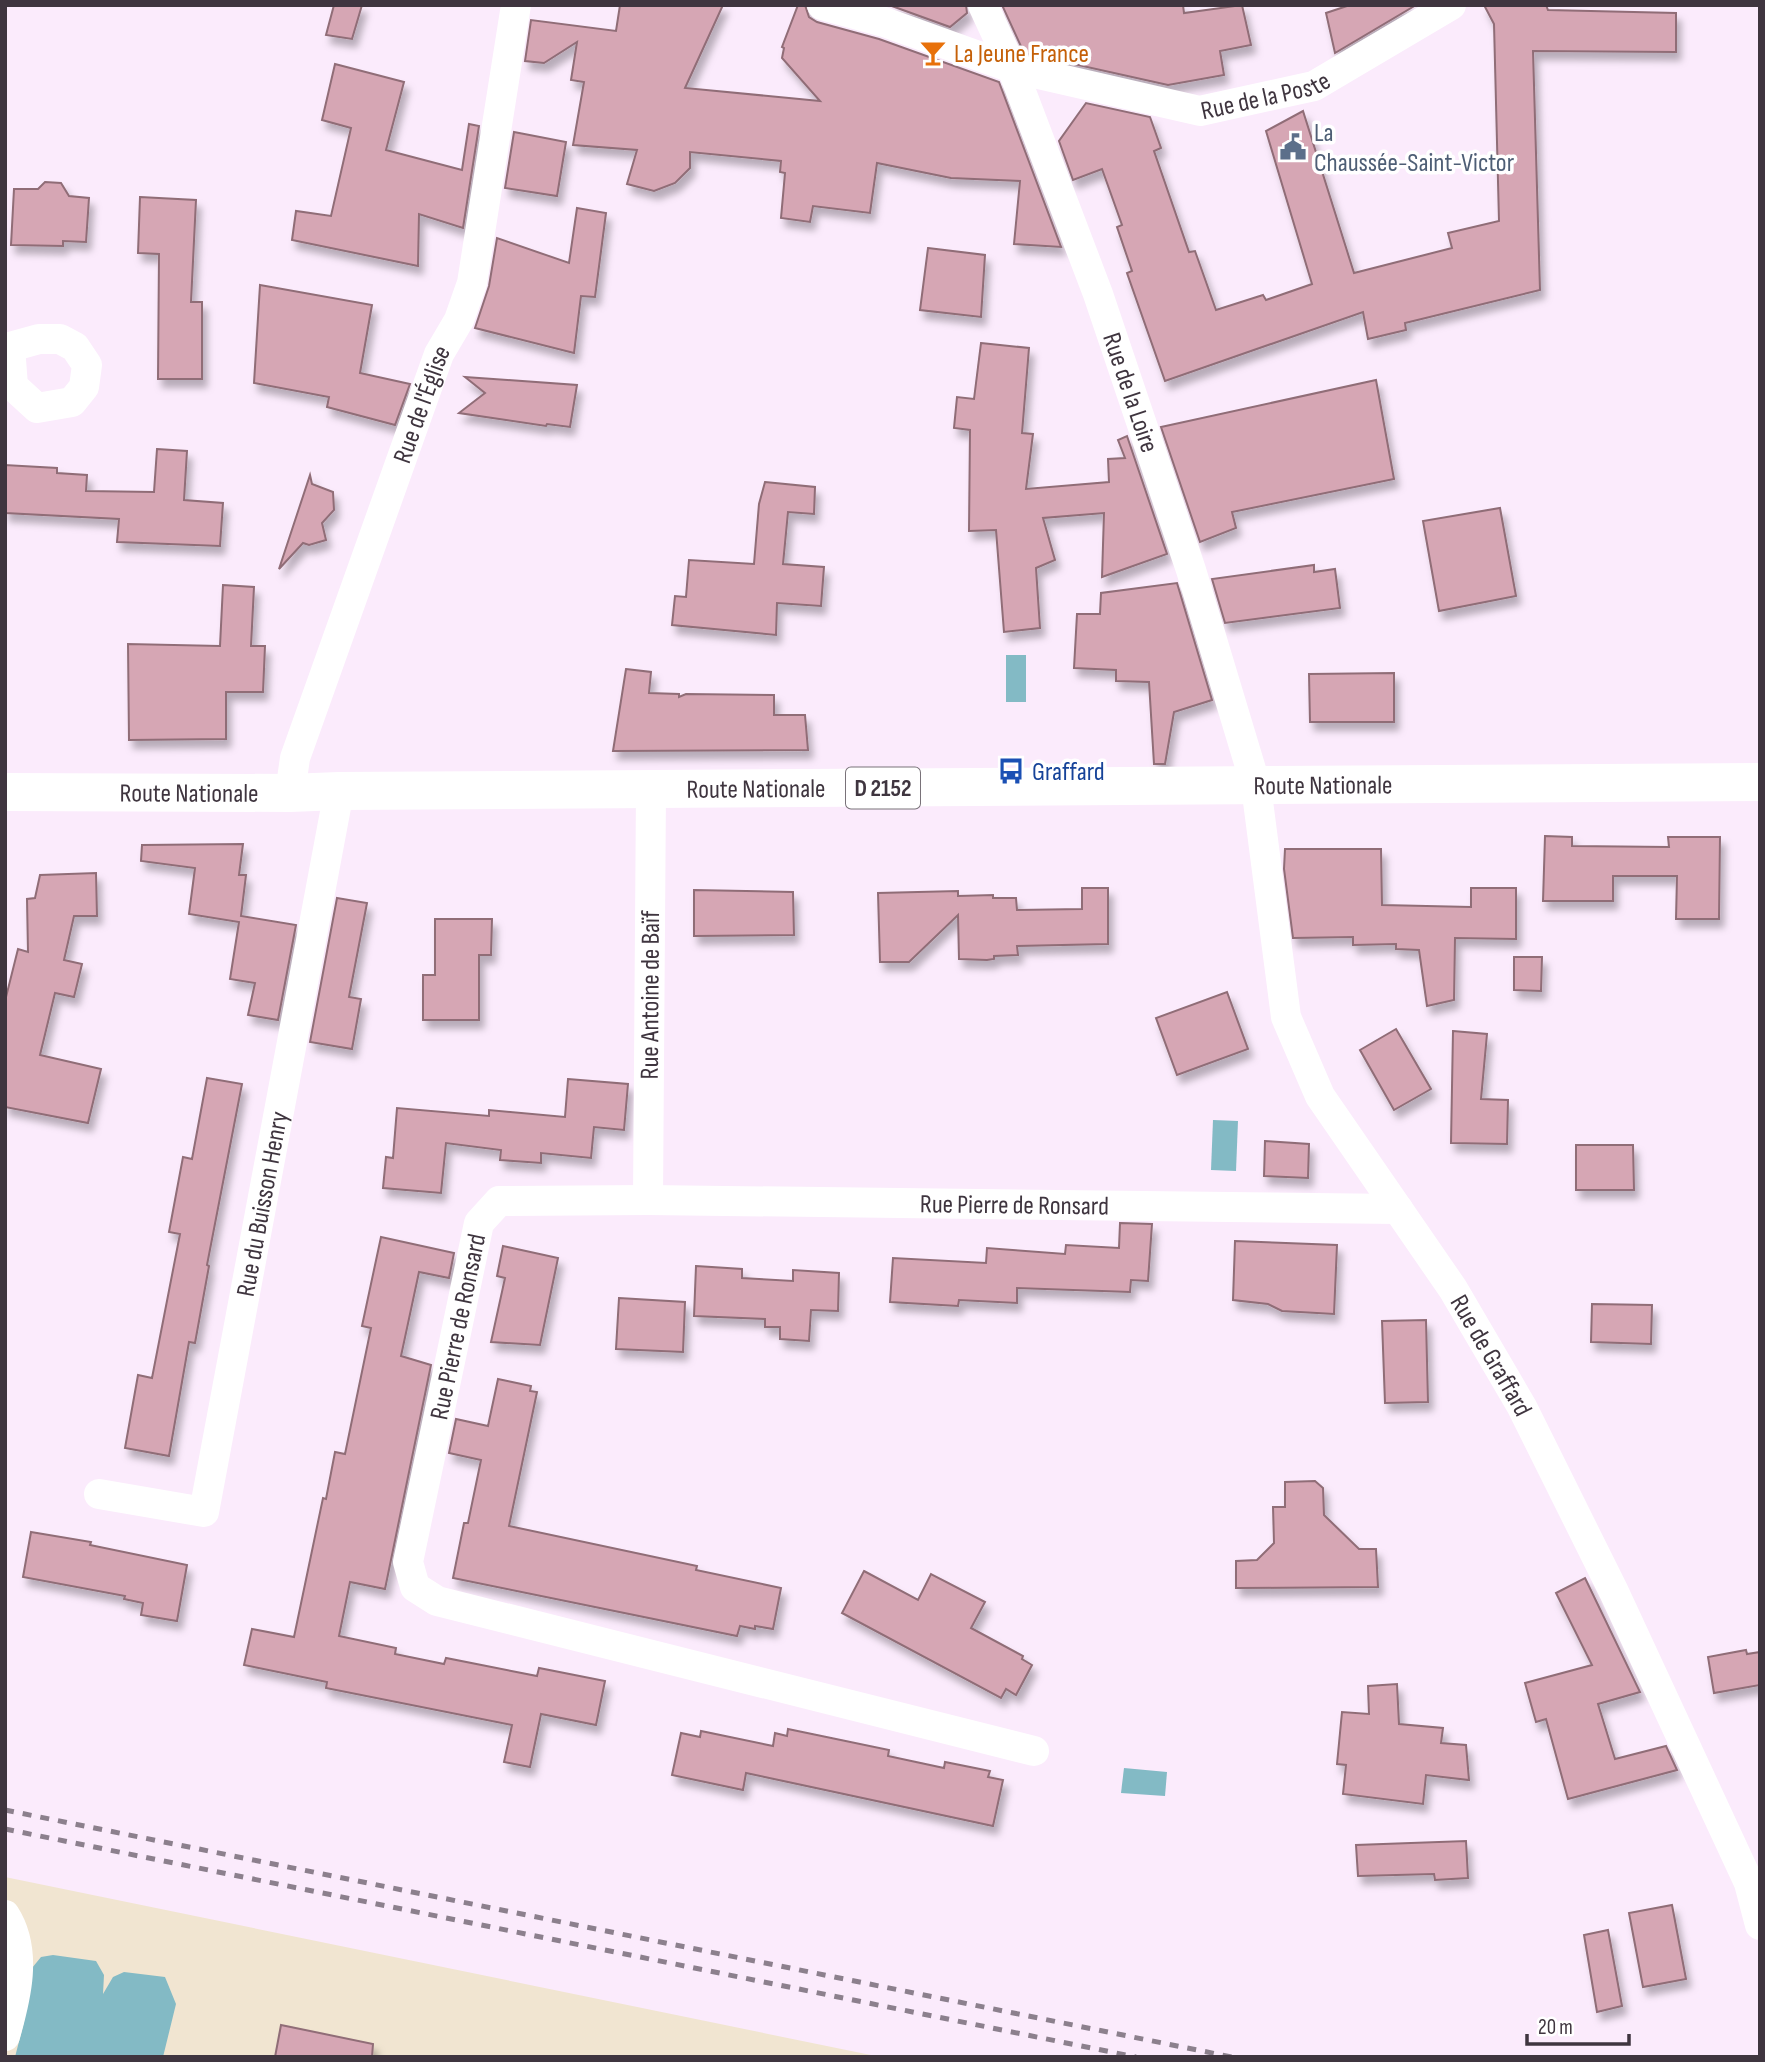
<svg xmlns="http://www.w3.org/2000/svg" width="1765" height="2062" viewBox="0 0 1765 2062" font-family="'Sofia Sans Condensed',sans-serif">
  <defs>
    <filter id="shadow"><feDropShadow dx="4.5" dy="8" stdDeviation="3.5" flood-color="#0004"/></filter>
  </defs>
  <rect width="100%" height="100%" fill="#fbebfc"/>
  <path fill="#f1e5d1" d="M5 1877 861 2053 881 2057H5Z"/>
  <g fill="#83bac5">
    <rect x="1006" y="655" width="20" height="47"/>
    <path d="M1213 1120 1238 1121 1236 1171 1211 1170Z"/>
    <path d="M1124 1768 1167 1772 1165 1796 1121 1793Z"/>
    <path d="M53 1955 96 1961 104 1975 103 1994 113 1977 124 1972 165 1977 176 2004 163 2057H15L24 2022 32 1968 41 1957Z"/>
  </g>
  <g fill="#d6a6b4" stroke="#906d77" stroke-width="2" filter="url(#shadow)">
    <path d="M334 5H362L352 39 326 35Z"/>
    <path d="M620 5H723L685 88 820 101 782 58 784 48 782 47 798 5H805L809 17 817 22 879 39 999 82 1061 247 1014 244 1020 181 951 178 877 163 870 213 813 206 810 222 781 218 785 173 780 172 781 161 690 152V168L675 183 654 191 627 184 637 150 573 145 584 82 571 80 577 42 544 63 525 61 531 20 616 31Z"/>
    <path d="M889 5H966L967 13 950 27Z"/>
    <path d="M1002 5H1183L1184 13 1242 5 1251 45 1220 51 1224 75 1168 85 1024 53Z"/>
    <path d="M1350 5H1416L1335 53 1326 13Z"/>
    <path d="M1484 5H1546L1548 10 1676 13V52L1533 51 1540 290 1405 323 1406 330 1368 339 1363 312 1165 381 1127 273 1132 271 1117 227 1122 225 1102 169 1073 180 1059 141 1086 103 1150 117 1161 148 1154 151 1189 252 1195 251 1216 310 1263 295 1266 300 1312 284 1266 131 1303 111 1354 273 1452 248 1448 233 1499 221 1494 24Z"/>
    <path d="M335 64 404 82 386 150 462 170 469 124 479 126 463 228 419 214 418 266 292 240 296 211 331 216 351 128 322 120Z"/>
    <path d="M514 132 566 142 557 196 505 188Z"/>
    <path d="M45 182 61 183 69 196 89 198 86 242 63 241V246L11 245 14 189H38Z"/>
    <path d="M140 197 196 200 191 302H202V379H158L159 254 138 253Z"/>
    <path d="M577 208 606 213 595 297 581 296 574 353 475 328 489 286 497 238 569 263Z"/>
    <path d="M928 248 985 255 981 317 920 310Z"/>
    <path d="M260 285 372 305 360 373 410 384 395 425 327 407 329 397 254 383Z"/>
    <path d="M981 343 1029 348 1022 433 1033 434 1026 489 1109 482 1108 459 1125 458 1118 440 1127 436 1167 554 1102 577 1104 513 1043 518 1055 560 1036 568 1040 628 1004 632 996 530 969 531 970 430 954 428 957 397 974 399Z"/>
    <path d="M465 377 577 385 570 427 547 424 546 426 459 413 485 393Z"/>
    <path d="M1376 380 1394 479 1232 512 1236 528 1200 542 1161 427Z"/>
    <path d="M157 449 187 451 184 500 223 503 220 546 117 542 119 519 5 513V465L57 468V473L87 475 86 491 154 492Z"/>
    <path d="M310 475 312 484 333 492 334 510 322 523 326 540 309 545 303 543 279 569Z"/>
    <path d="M765 482 815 487 814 514 788 512 783 564 824 567 821 606 777 603 776 635 672 625 675 596 686 597 689 560 754 564 759 504Z"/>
    <path d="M1500 508 1516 596 1439 611 1423 521Z"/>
    <path d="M1314 565V572L1335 569 1340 608 1225 623 1212 579Z"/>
    <path d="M1177 583 1212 700 1174 712 1165 764H1154L1149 682 1116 681V670L1074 668 1077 614H1100L1101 593Z"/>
    <path d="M223 585 254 587 251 646H265L263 692H226V739L129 740 128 644 220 646Z"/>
    <path d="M626 669 651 672 649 693 679 694V697L686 694 774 695V715H805L808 750 613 751Z"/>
    <path d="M1394 673V722H1310L1309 674Z"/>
    <path d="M1545 836 1572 837V846L1669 847 1668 837H1720L1719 919H1676L1677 876H1613V901H1543Z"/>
    <path d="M243 844 239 875H246L241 916 296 925 278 1020 248 1015 255 983 230 979 239 922 189 914 195 868 141 861 142 845Z"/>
    <path d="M1285 849H1381L1382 905 1471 907V888H1516V939L1455 938 1454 1000 1427 1006 1419 950 1396 949V944L1353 945V937L1293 938 1284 869Z"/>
    <path d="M96 873 97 916H74L64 960 82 964 74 997 55 993 40 1055 101 1069 88 1123 5 1107V1001L18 949 28 952 27 899 35 898 40 875Z"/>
    <path d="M1082 888H1108V944L1017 946 1018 955 994 956V959L987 960 959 959 958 915 909 962H880L878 893 958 891V896L993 895V898H1016L1017 910 1082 909Z"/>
    <path d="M694 890 793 892 794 935 694 936Z"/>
    <path d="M337 898 367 903 349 997 361 999 352 1049 310 1042Z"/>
    <path d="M435 919H492L491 955H479V1020H423V975H435Z"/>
    <path d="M1514 957H1542L1541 991 1514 990Z"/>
    <path d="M1227 992 1248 1049 1177 1075 1156 1018Z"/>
    <path d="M1396 1029 1431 1089 1394 1110 1360 1050Z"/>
    <path d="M1453 1031 1487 1034 1481 1099 1508 1100 1507 1144 1451 1143Z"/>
    <path d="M207 1078 242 1084 207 1265 209 1266 195 1343 189 1342 169 1456 125 1448 138 1375 152 1378 180 1234 169 1232 183 1157 192 1159Z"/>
    <path d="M568 1079 628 1084 624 1130 594 1127 591 1158 541 1153V1163L500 1160 501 1150 446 1143 441 1193 383 1188 386 1157 393 1158 397 1108 489 1116V1110L565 1117Z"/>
    <path d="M1265 1141 1309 1144 1308 1178 1264 1176Z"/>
    <path d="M1576 1145H1633L1634 1190H1576Z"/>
    <path d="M1120 1223 1152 1224 1148 1281 1131 1280 1130 1292 1017 1288V1303L959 1300 958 1306 890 1302 893 1258 986 1263 987 1248 1065 1254 1066 1245 1119 1248Z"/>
    <path d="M381 1237 454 1253 449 1278 419 1272 401 1356 431 1365 385 1589 350 1582 339 1636 396 1648 395 1654 444 1664 446 1658 537 1676 539 1668 605 1681 596 1725 541 1714 530 1767 504 1762 512 1725 326 1688 327 1682 244 1665 252 1629 294 1637 323 1498 326 1499 335 1452 345 1454 371 1328 362 1326Z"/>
    <path d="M1235 1241 1337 1245 1334 1314 1282 1311 1268 1304 1233 1300Z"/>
    <path d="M503 1246 558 1258 540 1345 491 1342 505 1278 497 1276Z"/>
    <path d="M696 1266 742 1269V1278L793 1281V1270L839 1273 838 1311 811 1310 809 1341 780 1339V1327H765V1319L694 1316Z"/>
    <path d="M619 1298 685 1302 683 1352 616 1349Z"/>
    <path d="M1592 1304 1652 1305 1651 1344 1591 1342Z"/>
    <path d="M1426 1320 1428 1402 1385 1403 1382 1321Z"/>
    <path d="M498 1379 531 1386 530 1391 537 1392 509 1526 697 1566 696 1570 781 1588 773 1629 755 1626V1629L740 1626 737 1636 453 1578 464 1523H468L481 1460 449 1453 456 1419 488 1426Z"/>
    <path d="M1315 1481 1323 1488 1324 1515 1359 1549H1376L1378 1587 1236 1588V1561L1257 1560 1274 1543 1273 1507H1285V1482Z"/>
    <path d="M31 1532 91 1542 90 1545 187 1565 177 1621 141 1615 143 1603 124 1599 125 1596 23 1577Z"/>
    <path d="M864 1571 918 1600 931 1574 985 1602 971 1628 1023 1656 1022 1659 1032 1665 1016 1695 1006 1689 1001 1698 842 1613Z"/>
    <path d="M1585 1578 1640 1692 1598 1704 1615 1759 1666 1746 1677 1770 1568 1799 1546 1719 1536 1722 1525 1683 1592 1665 1556 1593Z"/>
    <path d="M1746 1650 1747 1654 1760 1652V1685L1714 1693 1708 1657Z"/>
    <path d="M1397 1684 1399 1724 1443 1728 1441 1743 1466 1745 1469 1780 1426 1775 1423 1804 1343 1794 1346 1765 1337 1764 1342 1712 1369 1714 1368 1686Z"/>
    <path d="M788 1729 889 1750 888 1756 944 1768 945 1762 990 1771 988 1777 1003 1780 993 1826 746 1773 743 1790 672 1775 681 1733 700 1737 701 1731 773 1746 775 1733 787 1736Z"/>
    <path d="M1466 1841 1468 1878 1435 1880 1434 1874 1358 1876 1356 1845Z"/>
    <path d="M1672 1905 1686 1979 1643 1987 1629 1913Z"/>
    <path d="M1608 1930 1622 2006 1597 2012 1584 1935Z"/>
    <path d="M281 2025 373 2044 372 2057H275Z"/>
  </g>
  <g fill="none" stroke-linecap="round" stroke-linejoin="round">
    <g stroke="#fff" stroke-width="30">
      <path id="s1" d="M822 5 884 22 1012 68 1200 111 1314 86 1451 5"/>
      <path id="s2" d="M983 5 1012 68 1098 294 1191 570 1256 786 1286 1017 1320 1096 1453 1289 1522 1407 1614 1592 1749 1883 1760 1925"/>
      <path d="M39 339H60L75 347 87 365 84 387 72 402 37 408 13 386 10 347Z"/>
      <path id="s3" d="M290 793 295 758 439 354 459 320 472 283 516 5"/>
      <path id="s4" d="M648 1200 651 789"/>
      <path id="s5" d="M99 1494 204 1512 339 791"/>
      <path id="s6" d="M1034 1751 437 1601 415 1587 408 1562 479 1223 499 1201 648 1200 1398 1209"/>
      <path d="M5 1915C28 1951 16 1998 5 2036"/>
    </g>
    <path stroke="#fff" stroke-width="38" id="s7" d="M5 792 290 793 339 791 1760 782"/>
    <g stroke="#8c808d" stroke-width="5" stroke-dasharray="9 9" stroke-linecap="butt">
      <path d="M5 1810 1232 2057"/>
      <path d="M5 1829 1136 2057"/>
    </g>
  </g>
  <defs>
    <g id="bar-bare" transform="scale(2.1)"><path d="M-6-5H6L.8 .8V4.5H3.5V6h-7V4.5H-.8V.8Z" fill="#e8710a" stroke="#fff" stroke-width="2.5" paint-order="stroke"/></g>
    <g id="civic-bare" transform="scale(2.1)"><path d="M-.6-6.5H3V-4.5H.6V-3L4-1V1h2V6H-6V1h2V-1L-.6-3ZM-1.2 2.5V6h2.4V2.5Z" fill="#5c6f8a" stroke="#fff" stroke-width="2.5" paint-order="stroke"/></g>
    <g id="bus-bare" transform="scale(2.1)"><path d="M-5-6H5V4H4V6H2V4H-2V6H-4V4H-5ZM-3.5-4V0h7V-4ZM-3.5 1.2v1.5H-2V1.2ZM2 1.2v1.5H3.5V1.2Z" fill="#1a4fb4" stroke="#fff" stroke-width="2.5" paint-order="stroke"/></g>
  </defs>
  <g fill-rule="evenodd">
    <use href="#bar-bare" x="933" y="53"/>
    <use href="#civic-bare" x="1293" y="147"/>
    <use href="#bus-bare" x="1011" y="771"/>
  </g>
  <g text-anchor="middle" stroke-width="7" stroke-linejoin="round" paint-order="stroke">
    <rect fill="#fff" stroke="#797279" stroke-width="2" x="846" y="767.5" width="74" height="41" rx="5"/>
    <g font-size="24" font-weight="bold" fill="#3f353f">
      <text x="883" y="796">D 2152</text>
    </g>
    <g font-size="26" fill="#c56008" stroke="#fff" text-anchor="start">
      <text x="954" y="62">La Jeune France</text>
    </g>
    <g font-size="26" fill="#3f353f" stroke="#fff">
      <text dy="9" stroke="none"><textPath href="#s1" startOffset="460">Rue de la Poste</textPath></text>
      <text dy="9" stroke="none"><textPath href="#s2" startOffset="415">Rue de la Loire</textPath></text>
      <text dy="9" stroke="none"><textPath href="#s3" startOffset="411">Rue de l'Église</textPath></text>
      <text dy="9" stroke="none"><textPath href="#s7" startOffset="1318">Route Nationale</textPath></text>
      <text dy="9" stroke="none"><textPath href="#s7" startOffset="751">Route Nationale</textPath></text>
      <text dy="9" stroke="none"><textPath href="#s7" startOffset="184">Route Nationale</textPath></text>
      <text dy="9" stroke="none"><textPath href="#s4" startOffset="205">Rue Antoine de Baïf</textPath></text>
      <text dy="9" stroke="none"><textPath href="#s5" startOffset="420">Rue du Buisson Henry</textPath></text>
      <text dy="9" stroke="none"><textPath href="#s6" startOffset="1559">Rue Pierre de Ronsard</textPath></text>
      <text dy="9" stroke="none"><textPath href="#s6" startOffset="908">Rue Pierre de Ronsard</textPath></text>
      <text dy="9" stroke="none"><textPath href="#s2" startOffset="1458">Rue de Graffard</textPath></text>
    </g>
    <g font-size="26" fill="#4e5e75" stroke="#fff" text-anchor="start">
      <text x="1314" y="141">La<tspan x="1314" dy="30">Chaussée-Saint-Victor</tspan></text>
    </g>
    <g font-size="26" fill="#164399" stroke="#fff" text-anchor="start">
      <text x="1032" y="780">Graffard</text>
    </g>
  </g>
  <rect width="1765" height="2062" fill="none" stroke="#3f353f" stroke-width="14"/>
  <path d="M1527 2034v10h102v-10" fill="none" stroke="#3f353f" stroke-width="3.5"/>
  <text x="1538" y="2034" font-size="21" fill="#3f353f" stroke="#ffffff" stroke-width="5" paint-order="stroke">20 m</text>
</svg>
